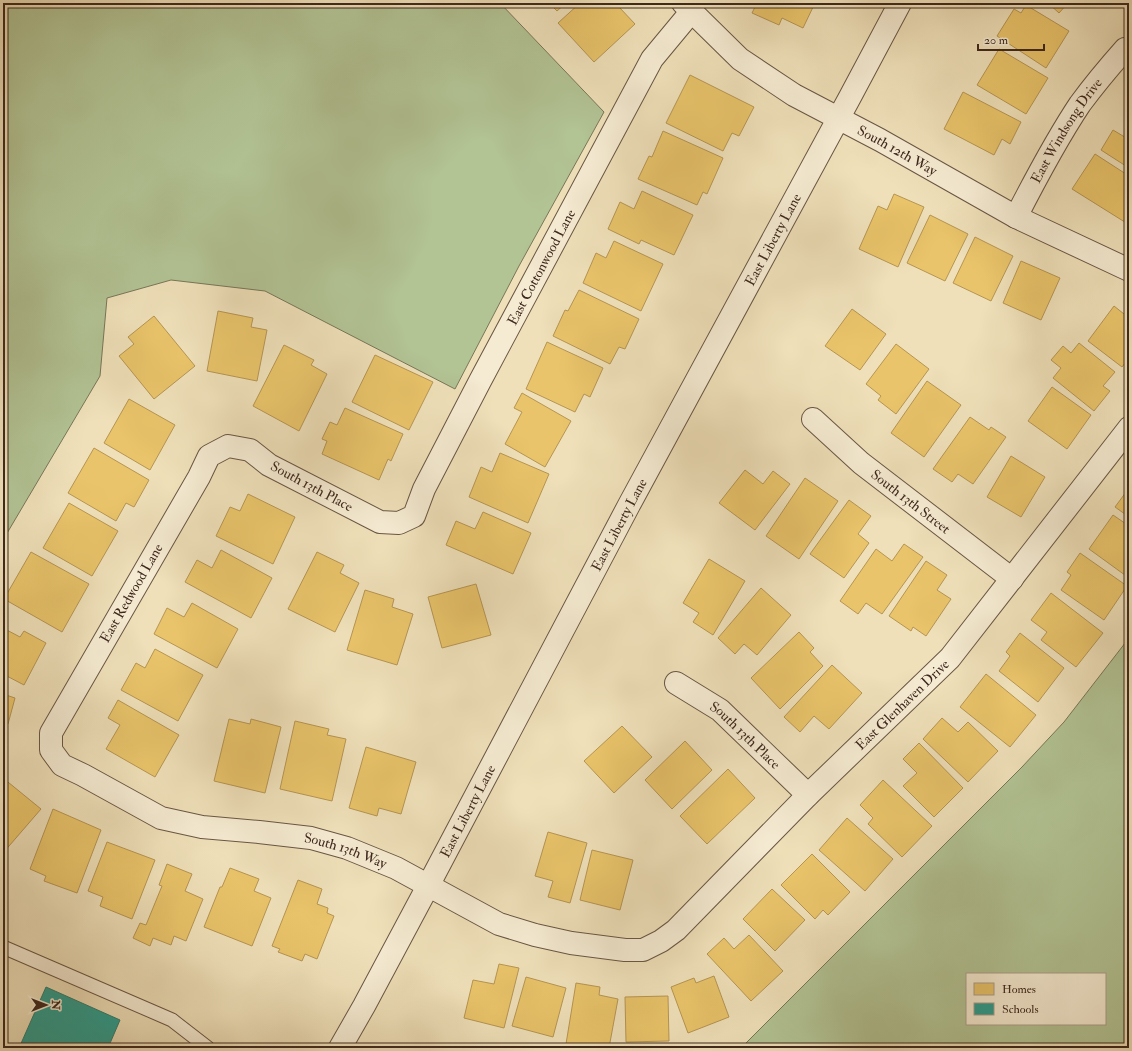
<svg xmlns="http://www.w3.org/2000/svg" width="1132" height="1051" viewBox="0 0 1132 1051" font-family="'IM FELL Double Pica',serif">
  <rect width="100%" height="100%" fill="#efe0b9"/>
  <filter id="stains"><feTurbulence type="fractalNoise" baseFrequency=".005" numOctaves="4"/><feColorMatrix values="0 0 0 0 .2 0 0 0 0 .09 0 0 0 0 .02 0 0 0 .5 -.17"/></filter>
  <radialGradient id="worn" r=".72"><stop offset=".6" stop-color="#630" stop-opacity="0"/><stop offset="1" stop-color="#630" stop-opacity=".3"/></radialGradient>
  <g fill="#b2c394" stroke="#787658" fill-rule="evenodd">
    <path d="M3 3H500L604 112 519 266 455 389 265 291 171 280 107 298 100 376 3 540Z"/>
    <path d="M1129 638V1048H741L1022 767 1064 722ZM967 974H1105V1024H967Z"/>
  </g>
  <g fill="#e9c46a" stroke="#b69553">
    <path d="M549 3H566L557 11Z"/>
    <path d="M580 3H624L619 7 635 24 594 62 558 23Z"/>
    <path d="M757 3H815L803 28 782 18 779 25 752 13Z"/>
    <path d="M1048 3H1068L1059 13Z"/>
    <path d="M1026 5 1069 31 1046 68 997 36 1014 9 1021 13Z"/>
    <path d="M999 49 1048 78 1026 114 977 85Z"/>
    <path d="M690 75 754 107 739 136 732 133 723 151 666 123Z"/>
    <path d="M963 92 1021 122 1010 144 1002 139 994 155 944 129Z"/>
    <path d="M1113 130 1128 139 1129 137V168L1101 150Z"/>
    <path d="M663 131 723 158 707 194 703 192 697 205 638 179 649 156 652 157Z"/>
    <path d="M1095 154 1129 176V222L1128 224 1072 189Z"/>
    <path d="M642 191 693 215 674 255 641 240 639 244 608 229 620 202 634 209Z"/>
    <path d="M894 194 924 207 898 267 859 249 878 206 887 210Z"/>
    <path d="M930 215 968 234 945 281 907 263Z"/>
    <path d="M975 237 1013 256 991 301 953 283Z"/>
    <path d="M614 241 663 264 641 311 583 283 596 253 606 258Z"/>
    <path d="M1021 261 1060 278 1041 320 1003 303Z"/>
    <path d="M579 290 639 319 625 349 619 347 610 364 553 336 565 310 568 311Z"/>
    <path d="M1114 306 1129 318V358L1122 367 1088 341Z"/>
    <path d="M852 309 886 334 860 370 825 346Z"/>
    <path d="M218 311 253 318 251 327 267 330 257 381 207 371Z"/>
    <path d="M154 316 195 366 154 399 119 356 134 344 128 337Z"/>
    <path d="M547 342 603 368 590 397 584 394 575 412 526 389Z"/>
    <path d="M1079 343 1115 372 1103 386 1110 391 1094 411 1053 378 1061 368 1051 360 1063 346 1071 353Z"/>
    <path d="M896 344 929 369 896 414 878 400 881 396 866 384Z"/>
    <path d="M284 345 314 360 311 365 327 374 299 431 253 406Z"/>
    <path d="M375 355 433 382 409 430 352 402Z"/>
    <path d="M927 381 961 405 924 457 891 433Z"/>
    <path d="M1052 387 1091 415 1067 449 1028 421Z"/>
    <path d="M522 393 571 421 545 467 505 444 522 412 514 408Z"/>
    <path d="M129 399 175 425 150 470 104 443Z"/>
    <path d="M345 408 403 434 391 461 388 459 379 480 322 454 327 441 322 439 330 422 337 425Z"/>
    <path d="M970 417 989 430 991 427 1006 437 973 484 958 474 952 482 933 469Z"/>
    <path d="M94 448 149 480 134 507 126 503 116 521 68 493Z"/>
    <path d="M500 453 549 474 528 523 469 497 481 467 492 472Z"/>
    <path d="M1011 456 1045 477 1021 517 987 497Z"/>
    <path d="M745 470 763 484 773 471 790 484 755 530 719 503Z"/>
    <path d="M805 478 838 501 799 559 766 536Z"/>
    <path d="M1129 488V517L1115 507Z"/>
    <path d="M248 494 295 517 273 564 216 536 230 507 240 511Z"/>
    <path d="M849 500 871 516 858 534 869 543 844 578 810 554Z"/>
    <path d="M69 503 118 531 92 576 43 548Z"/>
    <path d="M483 512 531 533 513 574 446 545 456 521 475 529Z"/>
    <path d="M1113 515 1129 526V578L1089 549Z"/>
    <path d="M904 544 923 557 882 614 866 603 858 614 840 601 876 549 892 561Z"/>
    <path d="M221 550 272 578 251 618 185 582 197 560 212 568Z"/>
    <path d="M31 552 89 584 62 632 4 599Z"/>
    <path d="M317 552 344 565 340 573 359 583 335 632 288 609Z"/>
    <path d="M1080 553 1127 586 1104 620 1061 590 1071 575 1067 572Z"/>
    <path d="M709 559 745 581 713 635 693 622 699 613 683 603Z"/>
    <path d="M926 561 947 575 937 590 951 599 926 636 913 627 911 631 889 616Z"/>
    <path d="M476 584 491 635 442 648 428 597Z"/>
    <path d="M761 588 791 615 757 655 744 644 735 654 718 638Z"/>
    <path d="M365 590 394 599 392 607 413 614 397 665 347 650Z"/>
    <path d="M1051 593 1103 633 1076 667 1041 640 1047 632 1031 620Z"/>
    <path d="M192 603 238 629 217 668 154 634 167 608 184 617Z"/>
    <path d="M3 628 20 637 24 631 46 643 24 685 3 674Z"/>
    <path d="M799 632 814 648 810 652 823 666 780 709 751 678Z"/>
    <path d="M1020 633 1064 668 1038 702 999 671 1010 656 1006 652Z"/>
    <path d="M155 649 203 675 178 721 121 690 136 663 145 668Z"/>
    <path d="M832 665 862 693 829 729 814 716 800 732 784 717Z"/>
    <path d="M986 674 1036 715 1010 747 960 707Z"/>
    <path d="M3 694 15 698 8 724H5L3 733Z"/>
    <path d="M118 700 179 735 155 777 106 749 120 725 108 718Z"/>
    <path d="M942 718 958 732 968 722 998 751 968 782 923 739Z"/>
    <path d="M229 719 250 724 251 719 281 727 265 793 214 781Z"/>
    <path d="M295 721 329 729 327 735 346 739 332 801 280 789Z"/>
    <path d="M622 726 652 757 614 793 584 761Z"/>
    <path d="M685 741 712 770 672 809 645 780Z"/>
    <path d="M919 743 963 788 934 817 903 786 917 773 903 759Z"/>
    <path d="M366 747 416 762 401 814 379 808 377 816 349 808Z"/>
    <path d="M728 769 755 798 707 844 680 816Z"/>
    <path d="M3 778 41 809 3 853Z"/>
    <path d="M883 780 932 826 902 857 868 824 873 818 860 805Z"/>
    <path d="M53 809 101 830 77 893 44 881 46 876 30 869Z"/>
    <path d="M847 818 893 859 865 891 819 850Z"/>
    <path d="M548 832 587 843 570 903 548 897 553 881 535 876Z"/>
    <path d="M107 842 155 860 132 919 100 906 103 897 88 891Z"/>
    <path d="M592 850 633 860 620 910 580 900Z"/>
    <path d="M812 854 850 892 828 915 823 910 815 919 781 885Z"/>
    <path d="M167 864 192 874 185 891 203 899 186 941 174 936 171 945 153 938 150 946 133 938 140 923 146 925 162 886 159 885Z"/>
    <path d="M230 868 259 879 254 891 271 898 252 946 204 927 220 887H222Z"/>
    <path d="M298 880 322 889 317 904 328 908 327 913 334 916 317 959 305 954 302 961 278 952 280 949 272 946Z"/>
    <path d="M772 889 805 920 775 951 743 919Z"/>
    <path d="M749 935 783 971 751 1001 707 954 724 938 734 949Z"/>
    <path d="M499 964 519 968 504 1028 464 1018 473 980 494 984Z"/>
    <path d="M714 976 729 1017 688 1033 671 987 694 978 696 983Z"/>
    <path d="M526 977 566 988 553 1037 512 1026Z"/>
    <path d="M576 983 600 987 599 995 618 999 609 1048H586L566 1044Z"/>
    <path d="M668 996 669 1041 626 1042 625 997Z"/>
  </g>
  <path fill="#2a9d8f" stroke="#307a6d" d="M46 987 120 1020 108 1048H19Z"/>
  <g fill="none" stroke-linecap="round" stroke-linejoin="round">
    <g stroke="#6a5644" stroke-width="15">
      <path id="service" d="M3 947 172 1020 208 1048"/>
    </g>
    <g stroke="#6a5644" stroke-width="24">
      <g id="minor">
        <path id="s1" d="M683 3 740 59 794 95 880 140 1016 217 1129 270"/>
        <path id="s2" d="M691 12 652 59 480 381 424 489 414 516 399 523 380 522 269 465 250 450 228 446 209 456 199 477 51 733V750L62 765 83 775 161 818 202 827 259 832 311 838 347 848 396 868 499 924 535 935 571 943 625 950H643L661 941 676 930 808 795 950 658 1129 428"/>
        <path id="s3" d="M1016 217C1036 178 1056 140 1080 104 1094 85 1109 67 1125 49"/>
        <path id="s4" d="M813 419 861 463 1012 579"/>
        <path id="s5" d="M676 683 720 710 808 795"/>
      </g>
    </g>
    <g stroke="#6a5644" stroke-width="24">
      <g id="tertiary">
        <path id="s6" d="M340 1048 364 1006 428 886 629 505 850 97 900 3"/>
      </g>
    </g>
    <use href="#service" stroke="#f5ebd2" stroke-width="13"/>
    <use href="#minor" stroke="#f5ebd2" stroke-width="22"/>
    <use href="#tertiary" stroke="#f5ebd2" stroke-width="22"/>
  </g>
  <g text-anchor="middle" stroke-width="4" stroke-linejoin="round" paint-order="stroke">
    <g font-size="14" fill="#3e281d" stroke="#f5ebd2">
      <text dy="5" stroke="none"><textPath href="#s3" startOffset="100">East Windsong Drive</textPath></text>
      <text dy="5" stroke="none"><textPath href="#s1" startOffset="262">South 12th Way</textPath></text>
      <text dy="5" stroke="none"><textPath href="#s6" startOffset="917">East Liberty Lane</textPath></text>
      <text transform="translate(541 267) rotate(-62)" y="5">East Cottonwood Lane</text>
      <text transform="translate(312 486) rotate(28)" y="5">South 13th Place</text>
      <text dy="5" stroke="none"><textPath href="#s4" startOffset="128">South 13th Street</textPath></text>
      <text dy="5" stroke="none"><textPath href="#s6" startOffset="593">East Liberty Lane</textPath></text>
      <text transform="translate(131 593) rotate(-60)" y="5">East Redwood Lane</text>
      <text dy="5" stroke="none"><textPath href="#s2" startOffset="2136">East Glenhaven Drive</textPath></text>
      <text dy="5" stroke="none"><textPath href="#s5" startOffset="87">South 13th Place</textPath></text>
      <text dy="5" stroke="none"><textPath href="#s6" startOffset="269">East Liberty Lane</textPath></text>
      <text dy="5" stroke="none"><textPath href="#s2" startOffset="1460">South 13th Way</textPath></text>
    </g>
  </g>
  <rect width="1132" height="1051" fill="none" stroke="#efe0b9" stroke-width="16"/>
  <rect x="4" y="4" width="1124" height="1043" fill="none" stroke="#3e281d" stroke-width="2"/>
  <rect x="8" y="8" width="1116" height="1035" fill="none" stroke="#3e281d"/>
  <rect x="966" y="973" width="140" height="52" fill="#f5ebd2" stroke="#ac9d8a"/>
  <rect x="974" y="983" width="20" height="12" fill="#e9c46a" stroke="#ac9d8a"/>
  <text x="1002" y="993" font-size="12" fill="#3e281d">Homes</text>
  <rect x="974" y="1003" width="20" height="12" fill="#2a9d8f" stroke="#ac9d8a"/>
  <text x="1002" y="1013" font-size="12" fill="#3e281d">Schools</text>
  <g transform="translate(46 1005) rotate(90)" stroke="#f5ebd2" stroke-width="3" paint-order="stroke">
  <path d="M0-3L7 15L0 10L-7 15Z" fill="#3e281d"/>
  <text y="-6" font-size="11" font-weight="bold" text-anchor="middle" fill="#3e281d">N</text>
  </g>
  <path d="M978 44v6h66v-6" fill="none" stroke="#3e281d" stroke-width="2"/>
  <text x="984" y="44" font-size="12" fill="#3e281d" stroke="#f5ebd2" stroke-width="3" paint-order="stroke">20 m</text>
  <rect width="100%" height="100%" filter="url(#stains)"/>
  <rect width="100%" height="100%" fill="url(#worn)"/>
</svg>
